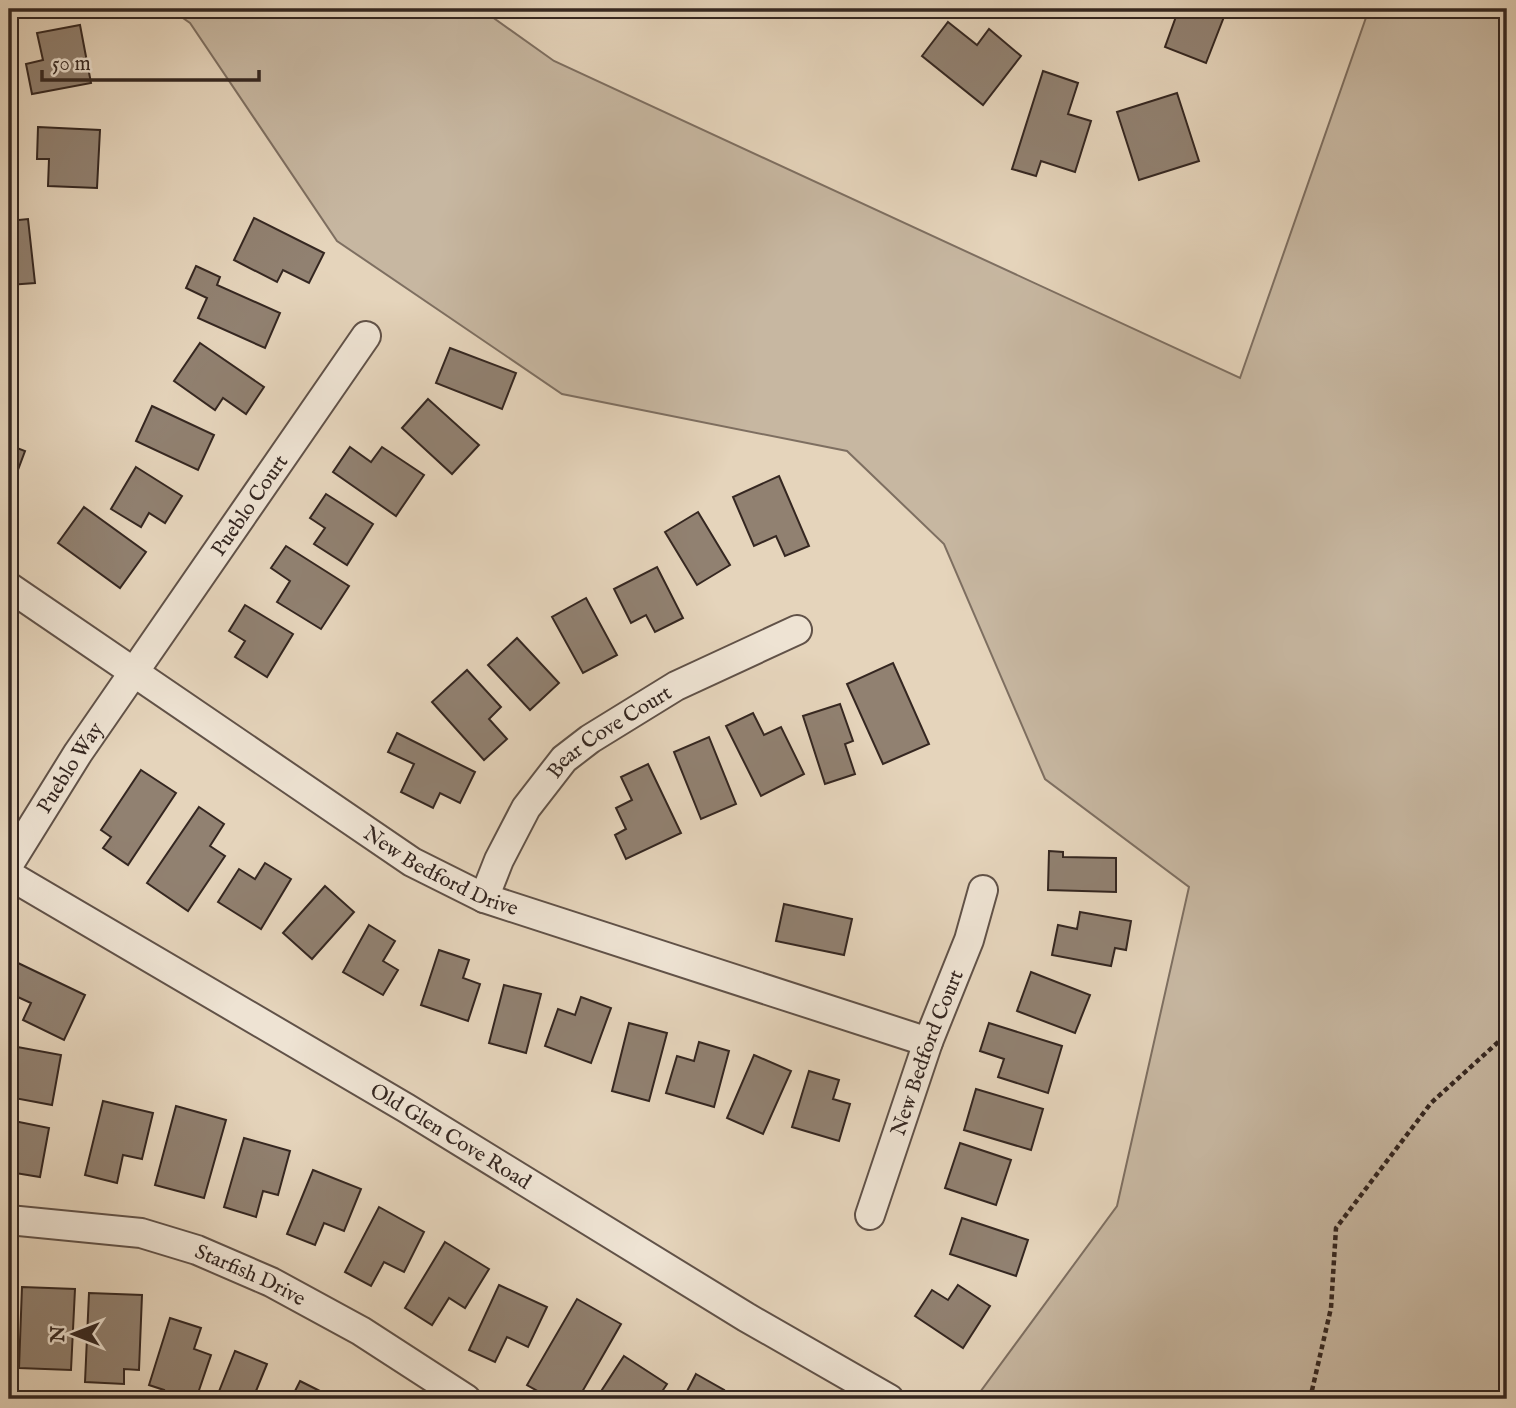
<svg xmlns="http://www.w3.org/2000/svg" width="1516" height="1408" viewBox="0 0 1516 1408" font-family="'IM FELL English',serif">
  <rect width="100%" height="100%" fill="#e5d4bb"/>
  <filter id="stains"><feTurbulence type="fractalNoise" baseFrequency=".00286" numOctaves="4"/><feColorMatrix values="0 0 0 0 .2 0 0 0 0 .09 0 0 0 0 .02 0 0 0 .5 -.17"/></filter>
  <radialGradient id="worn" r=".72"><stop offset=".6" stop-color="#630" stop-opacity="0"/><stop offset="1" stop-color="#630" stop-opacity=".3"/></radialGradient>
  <path fill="#c7b7a1" stroke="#7e6f61" stroke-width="2" d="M170 9H481L554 61 1240 378 1369 9H1507V1399H975L1117 1206 1189 887 1045 779 944 544 847 451 562 394 337 241 190 23Z"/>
  <g fill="#918171" stroke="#352721" stroke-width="2">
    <path d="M1173 9H1227L1206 63 1165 47 1178 11Z"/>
    <path d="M948 22 977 45 989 29 1021 56 983 105 922 56Z"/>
    <path d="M80 25 91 83 32 94 26 64 43 60 37 33Z"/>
    <path d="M1043 71 1078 83 1068 114 1091 121 1075 172 1041 161 1036 176 1012 169Z"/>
    <path d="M1177 93 1199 161 1139 180 1117 112Z"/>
    <path d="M38 127 100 130 97 188 48 186 49 159H37Z"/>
    <path d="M254 218 324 253 309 283 283 270 277 282 234 260Z"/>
    <path d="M28 219 35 283 9 285V221Z"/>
    <path d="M196 266 220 277 217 285 280 313 265 348 198 318 207 298 186 288Z"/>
    <path d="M200 343 264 387 246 414 223 398 215 410 174 381Z"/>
    <path d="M450 348 516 373 502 409 436 383Z"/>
    <path d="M428 399 479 445 452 474 402 428Z"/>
    <path d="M152 406 214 435 198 470 136 441Z"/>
    <path d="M9 445 25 451 9 494Z"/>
    <path d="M350 447 371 462 382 447 424 475 396 516 333 472Z"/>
    <path d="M136 467 182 496 165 523 149 513 141 527 111 509Z"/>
    <path d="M779 476 809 546 785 556 776 536 754 546 733 497Z"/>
    <path d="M326 494 373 524 347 565 314 544 325 528 310 518Z"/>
    <path d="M84 507 146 552 120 588 58 543Z"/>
    <path d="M698 512 730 565 697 585 665 532Z"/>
    <path d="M286 546 349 586 321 629 277 602 290 581 271 568Z"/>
    <path d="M657 567 683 618 655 632 646 615 631 623 614 589Z"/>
    <path d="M586 598 617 655 583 673 552 617Z"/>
    <path d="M245 605 293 634 267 677 235 657 245 641 229 631Z"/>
    <path d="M517 638 559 683 530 710 488 665Z"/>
    <path d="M893 663 929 744 883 764 847 684Z"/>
    <path d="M467 670 501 707 489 719 507 739 484 760 432 702Z"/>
    <path d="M840 704 853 741 845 744 855 774 825 784 803 716Z"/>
    <path d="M753 713 764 735 781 727 804 774 761 796 726 726Z"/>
    <path d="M397 733 475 772 460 803 440 793 433 808 401 792 414 764 388 752Z"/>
    <path d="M709 737 736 804 701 819 674 752Z"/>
    <path d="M648 764 681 833 626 859 615 835 626 829 616 808 632 800 621 777Z"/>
    <path d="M141 770 176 793 128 865 103 848 111 837 101 830Z"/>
    <path d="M199 807 224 824 210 846 225 856 188 911 147 883Z"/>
    <path d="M1049 851 1063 852V857L1116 858V892L1048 890Z"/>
    <path d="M265 863 291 879 261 929 218 902 239 869 255 879Z"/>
    <path d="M325 886 354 912 312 959 283 933Z"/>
    <path d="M784 904 852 919 844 955 776 941Z"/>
    <path d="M1080 912 1131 921 1126 950 1115 948 1111 966 1052 955 1058 925 1077 929Z"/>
    <path d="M369 925 395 941 383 961 398 970 383 995 343 972Z"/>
    <path d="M439 950 469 960 463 978 480 984 468 1021 421 1005Z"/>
    <path d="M18 963 85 995 64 1040 23 1020 31 1003 9 993V982Z"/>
    <path d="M1031 972 1090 995 1075 1033 1017 1011Z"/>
    <path d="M504 985 541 994 526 1053 489 1043Z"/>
    <path d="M581 997 611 1008 591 1063 545 1046 558 1009 575 1015Z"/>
    <path d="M629 1023 667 1033 649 1101 612 1091Z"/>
    <path d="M989 1023 1062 1046 1048 1093 998 1077 1004 1059 980 1051Z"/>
    <path d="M699 1042 729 1051 714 1107 666 1093 677 1056 694 1061Z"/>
    <path d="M12 1046 61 1055 52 1105 9 1097V1064Z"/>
    <path d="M754 1055 791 1071 763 1134 727 1118Z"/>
    <path d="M809 1071 839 1080 833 1099 850 1104 839 1141 792 1127Z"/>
    <path d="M976 1089 1043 1109 1031 1150 964 1130Z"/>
    <path d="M103 1101 153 1113 142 1159 123 1155 117 1183 85 1175Z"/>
    <path d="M176 1106 226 1120 204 1198 155 1185Z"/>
    <path d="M9 1120 49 1128 40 1177 9 1172Z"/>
    <path d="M244 1138 290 1151 278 1195 263 1191 256 1217 224 1207Z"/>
    <path d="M960 1143 1011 1160 996 1205 945 1188Z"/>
    <path d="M313 1170 361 1189 344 1231 324 1223 315 1245 287 1234Z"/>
    <path d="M379 1207 424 1232 404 1272 384 1262 371 1286 345 1272Z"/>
    <path d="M962 1218 1028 1240 1016 1276 950 1254Z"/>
    <path d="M445 1242 489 1269 465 1308 449 1298 432 1325 405 1308Z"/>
    <path d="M499 1285 547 1307 528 1347 507 1337 495 1362 469 1350Z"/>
    <path d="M958 1285 990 1306 963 1348 915 1316 932 1290 948 1300Z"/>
    <path d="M22 1287 75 1289 71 1370 19 1368Z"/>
    <path d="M89 1293 142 1295 139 1370 124 1369V1384L85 1382Z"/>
    <path d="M577 1299 621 1324 578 1399H552L527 1385Z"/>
    <path d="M170 1318 201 1328 194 1349 211 1355 196 1399H161L164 1390 149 1385Z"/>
    <path d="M235 1351 267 1364 256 1391 271 1397 270 1399H216Z"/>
    <path d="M624 1356 667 1384 657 1399H596Z"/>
    <path d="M696 1374 724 1390 719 1399H698L686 1393Z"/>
    <path d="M300 1381 332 1397 331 1399H291Z"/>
  </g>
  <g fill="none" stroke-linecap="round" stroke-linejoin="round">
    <g stroke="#615248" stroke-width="32">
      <g id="minor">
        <path id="s1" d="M9 587 412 862 484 898 928 1042"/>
        <path id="s2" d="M9 864 78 753 366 336"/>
        <path id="s3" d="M9 875 406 1108 746 1317 889 1399"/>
        <path id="s4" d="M484 898 499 860 526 808 564 759 590 739 676 686 797 630"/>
        <path id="s5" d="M870 1215 928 1042 969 940 983 890"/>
        <path id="s6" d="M9 1220 141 1233 197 1250 271 1282 361 1331 466 1399"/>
      </g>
    </g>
    <path stroke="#352721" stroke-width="4.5" stroke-dasharray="5 3.5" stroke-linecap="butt" d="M1310 1399 1331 1308 1336 1228 1431 1103 1507 1034"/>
    <use href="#minor" stroke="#eee3d3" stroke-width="28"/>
  </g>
  <g text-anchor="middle" stroke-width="6" stroke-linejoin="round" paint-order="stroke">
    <g font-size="21" fill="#352721" stroke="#eee3d3">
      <text dy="7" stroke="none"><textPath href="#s2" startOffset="432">Pueblo Court</textPath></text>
      <text dy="7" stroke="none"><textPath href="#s4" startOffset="214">Bear Cove Court</textPath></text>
      <text dy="7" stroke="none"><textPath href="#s2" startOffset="114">Pueblo Way</textPath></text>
      <text dy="7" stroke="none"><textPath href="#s1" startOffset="518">New Bedford Drive</textPath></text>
      <text dy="7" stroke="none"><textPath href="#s5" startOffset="172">New Bedford Court</textPath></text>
      <text dy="7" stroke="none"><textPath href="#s3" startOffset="513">Old Glen Cove Road</textPath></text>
      <text dy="7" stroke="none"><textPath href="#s6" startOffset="250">Starfish Drive</textPath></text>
    </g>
  </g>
  <rect width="1516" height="1408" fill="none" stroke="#e5d4bb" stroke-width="35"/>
  <rect x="10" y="10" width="1495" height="1387" fill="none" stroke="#352721" stroke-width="3.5"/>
  <rect x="18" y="18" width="1481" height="1373" fill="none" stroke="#352721" stroke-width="2"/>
  <g transform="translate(74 1334) rotate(270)" stroke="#eee3d3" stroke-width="5" paint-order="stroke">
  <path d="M0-5L12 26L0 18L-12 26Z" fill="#352721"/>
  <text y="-10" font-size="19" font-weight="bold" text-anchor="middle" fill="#352721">N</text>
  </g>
  <path d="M42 70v10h217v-10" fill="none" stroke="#352721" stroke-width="3.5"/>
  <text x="52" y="70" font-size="21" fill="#352721" stroke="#eee3d3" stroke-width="5" paint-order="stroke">50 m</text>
  <rect width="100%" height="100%" filter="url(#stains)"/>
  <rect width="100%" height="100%" fill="url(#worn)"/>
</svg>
